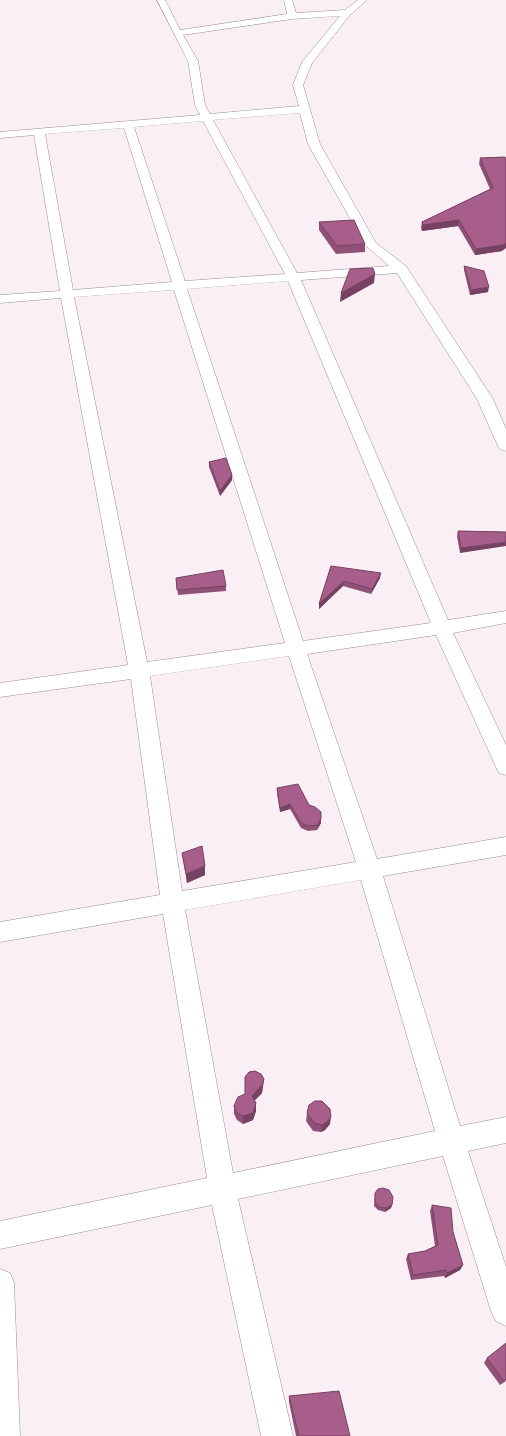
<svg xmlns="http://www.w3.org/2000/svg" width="506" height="1436" viewBox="0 0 506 1436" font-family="Commissioner,sans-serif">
  <rect width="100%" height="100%" fill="#fbeff6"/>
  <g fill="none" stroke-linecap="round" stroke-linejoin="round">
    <g stroke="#988d92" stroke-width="1">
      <g id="minor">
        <path d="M157 0H165L180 30 287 14 284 0H292L296 13 345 10 358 0H367L350 15 312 63 303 85 320 144 376 243 406 266 493 399 506 429V451L500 449 498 446 477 399 397 273 301 280 448 620 506 611V623L453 633 506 745V775L499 773 496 767 436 635 307 654 377 859 506 837V855L383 876 460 1126 506 1117V1143L468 1151 506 1267V1326L496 1321 491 1311 443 1156 238 1199 293 1436H261L212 1205 0 1249V1221L207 1178 163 914 0 942V922L160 895 131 679 0 697V683L128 665 61 298 0 303V295L60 291 34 135 0 138V132L200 115 195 105 188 61ZM340 16 302 62 293 85 299 106 210 114 205 105 198 61 183 35 292 19ZM300 113 308 144 365 245 389 266 297 273 213 120ZM203 121 285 274 185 281 134 127ZM124 128 172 282 73 290 45 134ZM288 281 431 623 303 641 187 289ZM174 290 285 643 147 662 74 297ZM289 656 356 862 182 891 150 676ZM361 880 435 1131 233 1173 185 910Z"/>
        <path d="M0 1269 10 1273 14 1283 20 1436H0Z"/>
      </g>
    </g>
    <use href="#minor" fill="#fff" fill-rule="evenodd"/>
  </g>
  <g fill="#905177">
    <path d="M505 157 502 251 475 255 458 226 422 231 421 228 422 222 490 189 479 164 480 158Z"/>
    <path d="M319 222 365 244V252L336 254 319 230Z"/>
    <path d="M464 266 488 292 470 295 464 270Z"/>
    <path d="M209 462 232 475V480L220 496 209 467Z"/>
    <path d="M458 531 506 532 460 553 457 536Z"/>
    <path d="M331 566 380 578 371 594 343 586 319 609V604Z"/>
    <path d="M176 578 226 586V591L178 595Z"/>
    <path d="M277 788 309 805 321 818V823L317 830 308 831 301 828 290 809 280 812 277 793Z"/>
    <path d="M182 853 205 875 187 883Z"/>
    <path d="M264 1079 262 1093 254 1101 256 1103V1111L253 1120 243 1124 237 1120 234 1114V1106L245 1094Z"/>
    <path d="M307 1113 330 1124 325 1130 321 1132 313 1131 306 1121Z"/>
    <path d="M375 1193 392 1205 391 1208 385 1212 378 1210 374 1206Z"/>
    <path d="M432 1205 453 1232 463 1265 460 1270 445 1278 444 1276 411 1280 406 1259 408 1254 425 1251 435 1246 430 1211Z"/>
    <path d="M487 1358 506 1381 500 1385 484 1363Z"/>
    <path d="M289 1396 350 1436H296L289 1402Z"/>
  </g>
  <g fill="#754261">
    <path d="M459 220 458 226 422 231 423 225Z"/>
    <path d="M506 243V248L502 251 475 255 476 249Z"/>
    <path d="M375 274 374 283 340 302 341 293Z"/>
    <path d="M489 287 488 292 470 295 471 290Z"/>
    <path d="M232 475V480L220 496V491Z"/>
    <path d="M506 542V546L460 553 461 548Z"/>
    <path d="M381 573 380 578 371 594 372 589Z"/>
    <path d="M344 581 343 586 319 609V604Z"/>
    <path d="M290 804V809L280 812V808Z"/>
    <path d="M321 818V823L317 830 318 825Z"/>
    <path d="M205 866V875L187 883 186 874Z"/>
    <path d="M264 1079 262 1093 252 1103V1096Z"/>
    <path d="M256 1103V1111L253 1120 243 1124V1116Z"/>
    <path d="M331 1117 330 1124 325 1130 321 1132 322 1125Z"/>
    <path d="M392 1205 391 1208 385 1212 386 1208Z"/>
    <path d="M463 1265 460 1270 445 1278 447 1273Z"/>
  </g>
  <g fill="#a75e8a" stroke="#754261">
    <path d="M505 157 506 161V243L503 245 476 249 459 220 423 225 422 222 493 188 480 158Z"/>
    <path d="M354 220 365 244 337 246 319 222Z"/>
    <path d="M464 266 484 271 489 287 471 290Z"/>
    <path d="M373 268 375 274 341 293 350 269Z"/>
    <path d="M226 458 232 475 220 491 209 462Z"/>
    <path d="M458 531 506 532V542L461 548Z"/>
    <path d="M331 566 381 573 372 589 344 581 319 604Z"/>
    <path d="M223 570 226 586 177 590 176 578Z"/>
    <path d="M298 784 309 805 315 807 321 812V818L318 825 308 826 301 823 290 804 280 808 277 788Z"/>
    <path d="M202 846 205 866 186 874 182 853Z"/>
    <path d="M255 1071 261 1074 264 1079 262 1085 252 1096 256 1103 253 1113 243 1116 237 1113 234 1106 238 1097 245 1094V1077L249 1072Z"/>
    <path d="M315 1101H322L330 1109 331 1117 326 1123 322 1125 314 1123 307 1113 309 1105Z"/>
    <path d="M383 1188 389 1190 393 1197 392 1205 386 1208 379 1207 375 1202V1193L378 1189Z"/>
    <path d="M432 1205 451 1208 453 1232 463 1265 447 1273 446 1270 413 1275 408 1254 425 1251 438 1245Z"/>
    <path d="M506 1343V1379L504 1381 487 1358Z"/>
    <path d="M339 1391 350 1436H299L289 1396Z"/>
  </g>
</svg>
